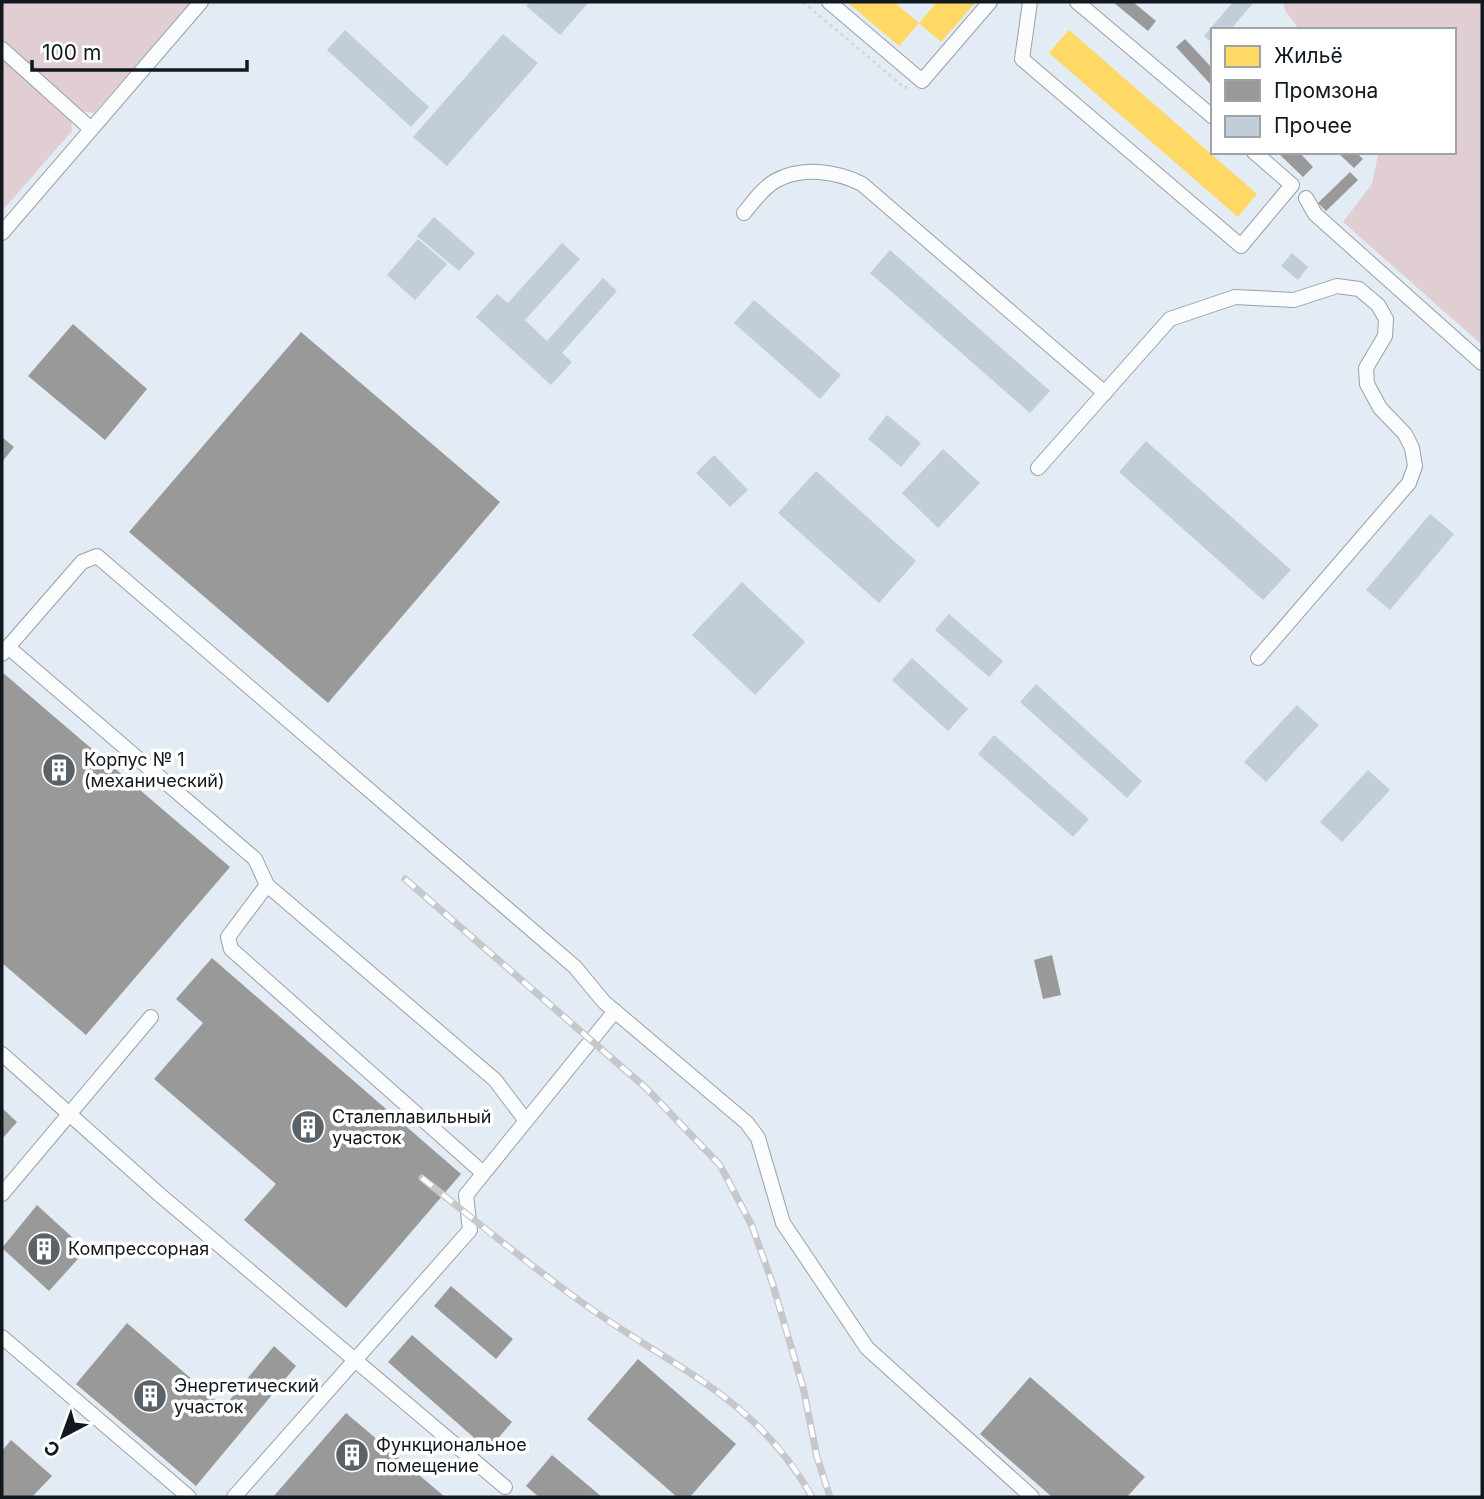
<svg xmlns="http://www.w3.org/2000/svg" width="1484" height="1499" viewBox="0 0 1484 1499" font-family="Inter,sans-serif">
  <rect width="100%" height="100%" fill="#e3ecf5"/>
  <g fill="#e1ced2">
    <path d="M2 2H192L94 113 80 111 2 41Z"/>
    <path d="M1283 2H1482V345L1343 222 1372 184 1378 155 1375 152H1454V30H1300L1286 12Z"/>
    <path d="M2 57 71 119 72 131 2 211Z"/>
  </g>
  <g fill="#ffd966">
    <path d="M847 2H894L919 23 899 46Z"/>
    <path d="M937 2H976L941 42 919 23Z"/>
    <path d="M1069 30 1257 194 1238 217 1049 53Z"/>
  </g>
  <g fill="#999">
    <path d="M1113 2H1133L1156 21 1148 31Z"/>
    <path d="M1185 39 1213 69V87L1176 47Z"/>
    <path d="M1277 152H1299L1313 167 1303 177Z"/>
    <path d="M1337 152H1356L1363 159 1354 168Z"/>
    <path d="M1350 172 1358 180 1326 211 1318 203Z"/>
    <path d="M73 324 147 389 105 440 28 376Z"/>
    <path d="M301 332 500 502 328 703 129 532Z"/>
    <path d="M2 437 14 447 2 462Z"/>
    <path d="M2 672 230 867 86 1035 2 963Z"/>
    <path d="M1052 955 1061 995 1043 999 1034 960Z"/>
    <path d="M212 958 461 1174 346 1308 244 1220 276 1184 154 1079 203 1023 176 999Z"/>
    <path d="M2 1108 17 1122 2 1139Z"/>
    <path d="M37 1205 86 1250 49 1291 2 1248Z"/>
    <path d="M451 1286 513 1339 496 1359 434 1306Z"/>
    <path d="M127 1323 224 1407 274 1346 296 1366 196 1486 76 1384Z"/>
    <path d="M412 1335 512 1422 488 1450 388 1362Z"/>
    <path d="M638 1359 736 1444 690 1497H677L587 1419Z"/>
    <path d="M1030 1377 1145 1477 1127 1497H1052L980 1434Z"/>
    <path d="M346 1413 445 1497H273Z"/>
    <path d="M11 1440 52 1476 32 1497H2V1451Z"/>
    <path d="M552 1455 602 1497H539L526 1486Z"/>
  </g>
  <g fill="#c1cdd8">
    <path d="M530 2H589L560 35 526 6Z"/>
    <path d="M1233 2H1254L1230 30H1213V44L1204 36Z"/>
    <path d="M345 30 429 107 411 127 327 50Z"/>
    <path d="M503 34 538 63 447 166 413 137Z"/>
    <path d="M434 217 475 253 459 271 417 236Z"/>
    <path d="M418 239 447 264 415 300 387 275Z"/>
    <path d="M562 243 580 259 525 320 547 341 603 278 617 291 562 353 572 362 551 385 476 317 497 294 508 303Z"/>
    <path d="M890 250 1050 391 1030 413 870 273Z"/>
    <path d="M1292 253 1308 267 1298 280 1281 266Z"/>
    <path d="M754 300 841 375 820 399 734 323Z"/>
    <path d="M887 415 921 443 901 467 868 439Z"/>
    <path d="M1146 441 1291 570 1263 600 1119 472Z"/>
    <path d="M943 449 980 483 938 528 902 493Z"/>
    <path d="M714 455 748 490 730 507 696 473Z"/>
    <path d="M816 471 916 561 879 603 778 513Z"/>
    <path d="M1430 514 1454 534 1390 610 1366 590Z"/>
    <path d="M742 582 805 642 755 695 692 635Z"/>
    <path d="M949 614 1003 661 989 677 935 630Z"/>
    <path d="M912 658 968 709 948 731 892 680Z"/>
    <path d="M1036 684 1142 781 1127 798 1020 702Z"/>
    <path d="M1297 705 1319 725 1266 782 1244 762Z"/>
    <path d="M994 735 1089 819 1073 837 978 754Z"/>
    <path d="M1368 770 1390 790 1342 842 1320 822Z"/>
  </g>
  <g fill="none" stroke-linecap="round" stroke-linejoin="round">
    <g stroke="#98a0a7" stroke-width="16">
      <g id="minor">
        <path d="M829 2 922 81 990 2"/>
        <path d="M1030 2 1022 59 1241 246 1292 185 1254 152"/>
        <path d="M1077 2 1213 117"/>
        <path d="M2 49 91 129"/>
        <path d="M1306 198 1315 214 1482 363"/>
        <path d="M744 213C753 202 763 188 775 181 802 166 836 171 862 184L1105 393"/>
        <path d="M2 233 201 2"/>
        <path d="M1038 468 1170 319 1235 297 1294 300 1337 286 1359 289 1378 305 1386 319 1385 336 1366 368 1367 384 1380 408 1405 434 1412 448 1415 466 1409 483 1258 658"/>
        <path d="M8 647 255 859 267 885 495 1080 526 1121"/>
        <path d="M2 654 82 562 97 556 575 967 604 1002 747 1123 758 1138 783 1223 867 1348 1032 1497"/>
        <path d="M267 885 228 937 231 949 482 1172"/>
        <path d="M2 1054 160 1195 505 1487"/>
        <path d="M2 1194 151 1017"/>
        <path d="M2 1337 189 1497"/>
        <path d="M234 1497 470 1230 466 1195 615 1011"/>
      </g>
    </g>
    <path stroke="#d3d6d9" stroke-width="2.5" stroke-dasharray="3.5 3.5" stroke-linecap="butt" d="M803 2 905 88 907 86"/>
    <use href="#minor" stroke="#fbfcfe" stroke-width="14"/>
    <g stroke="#c5c7ca" stroke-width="7">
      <g id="rail">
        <path d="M405 879 646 1088 720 1165 752 1226 772 1282 803 1387 817 1457 830 1497"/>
        <path d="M422 1178C476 1221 530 1266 587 1306 675 1369 756 1397 812 1497"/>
      </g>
    </g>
    <use href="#rail" stroke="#fff" stroke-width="4.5" stroke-dasharray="13" stroke-linecap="butt"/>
  </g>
  <defs>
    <g id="building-disc" transform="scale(1.75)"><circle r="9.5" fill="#5a626a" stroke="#fff"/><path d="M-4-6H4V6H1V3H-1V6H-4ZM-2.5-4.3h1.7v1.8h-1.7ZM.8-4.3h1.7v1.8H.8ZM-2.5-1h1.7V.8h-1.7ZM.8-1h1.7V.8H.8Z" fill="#fff"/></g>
  </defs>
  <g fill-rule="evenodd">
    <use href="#building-disc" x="59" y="770"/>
    <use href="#building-disc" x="308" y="1127"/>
    <use href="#building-disc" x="44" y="1249"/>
    <use href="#building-disc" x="150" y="1396"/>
    <use href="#building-disc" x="352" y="1455"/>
  </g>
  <g text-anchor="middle" stroke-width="7" stroke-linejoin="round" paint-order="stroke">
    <g font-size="18" fill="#11181f" stroke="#fff" text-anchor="start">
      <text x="84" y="766">Корпус № 1<tspan x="84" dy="21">(механический)</tspan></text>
      <text x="332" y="1123">Сталеплавильный<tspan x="332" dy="21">участок</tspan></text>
      <text x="68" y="1255">Компрессорная</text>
      <text x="174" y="1392">Энергетический<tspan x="174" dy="21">участок</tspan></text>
      <text x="376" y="1451">Функциональное<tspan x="376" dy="21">помещение</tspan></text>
    </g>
  </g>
  <rect width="1484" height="1499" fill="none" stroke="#11181f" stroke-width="7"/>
  <rect x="1211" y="28" width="245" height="126" fill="#ffffff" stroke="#a0a3a5" stroke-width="2"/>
  <rect x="1225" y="46" width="35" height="21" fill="#ffd966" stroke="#a0a3a5" stroke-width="2"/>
  <text x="1274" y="63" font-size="21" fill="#11181f">Жильё</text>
  <rect x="1225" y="80" width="35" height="21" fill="#999999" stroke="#a0a3a5" stroke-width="2"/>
  <text x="1274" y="98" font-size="21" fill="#11181f">Промзона</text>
  <rect x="1225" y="116" width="35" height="21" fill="#c1cdd8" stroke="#a0a3a5" stroke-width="2"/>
  <text x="1274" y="133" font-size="21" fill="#11181f">Прочее</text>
  <g transform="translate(63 1436) rotate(221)" stroke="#ffffff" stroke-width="5" paint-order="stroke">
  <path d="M0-5L12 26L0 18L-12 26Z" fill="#11181f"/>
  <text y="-10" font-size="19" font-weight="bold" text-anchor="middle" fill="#11181f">С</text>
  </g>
  <path d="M32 60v10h215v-10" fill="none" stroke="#11181f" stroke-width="3.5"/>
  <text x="42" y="60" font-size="21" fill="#11181f" stroke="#ffffff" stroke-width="5" paint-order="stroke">100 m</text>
</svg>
